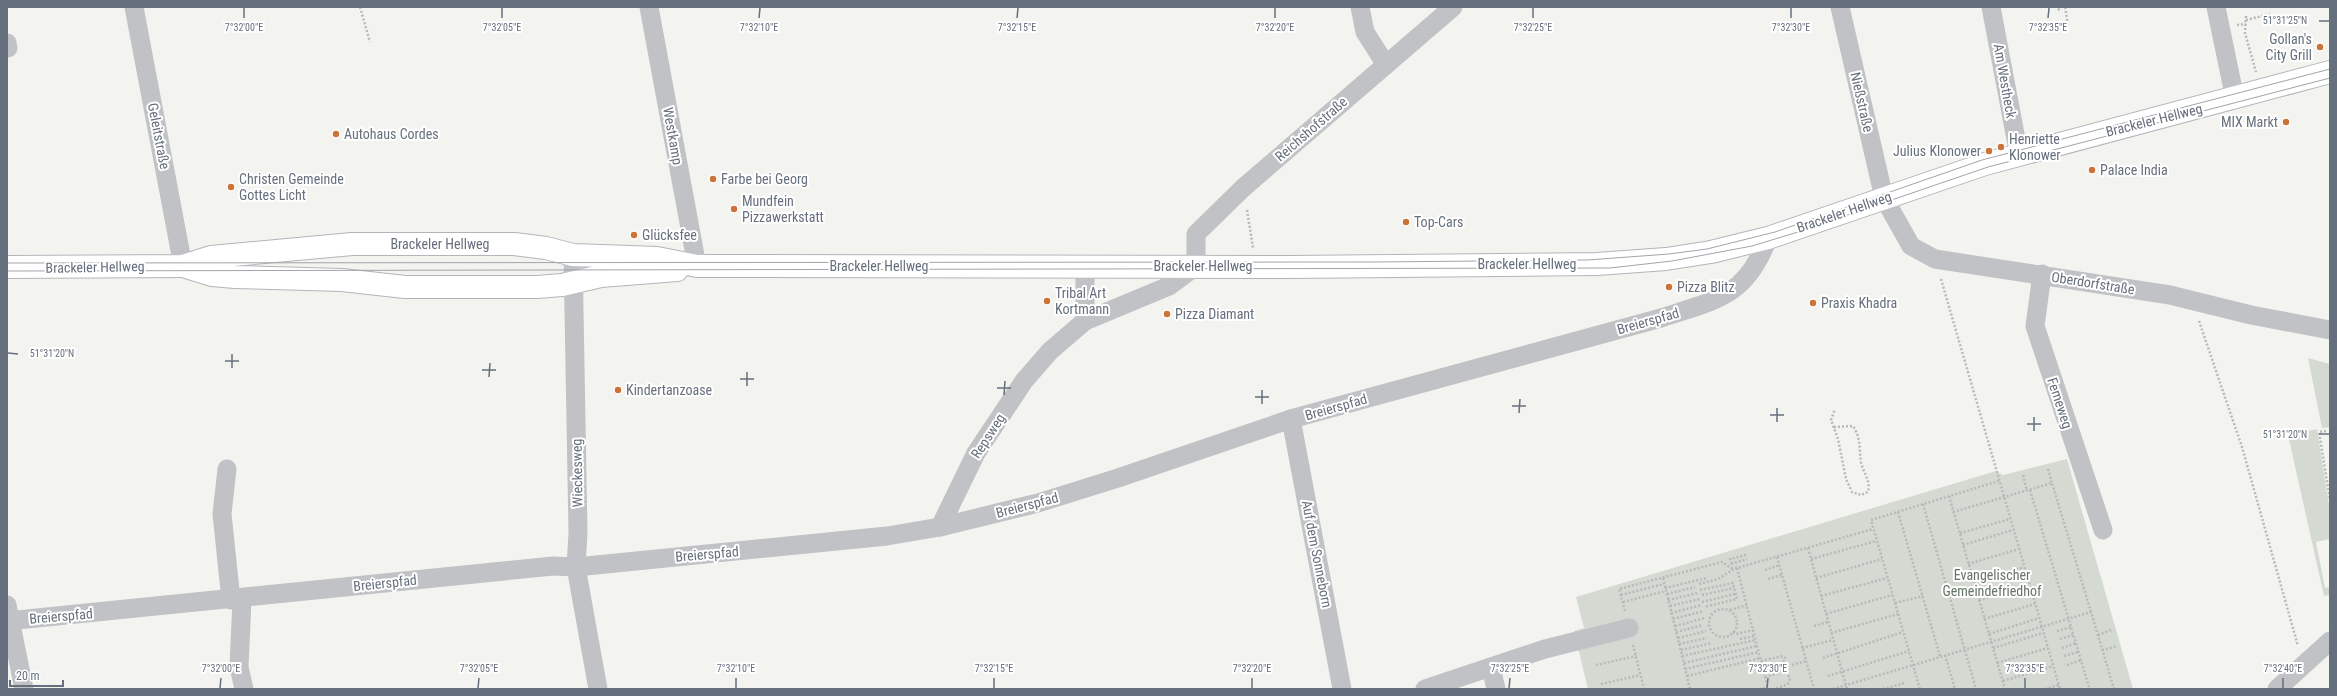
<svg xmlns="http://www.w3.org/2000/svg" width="2337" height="696" viewBox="0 0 2337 696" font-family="'Roboto Condensed',sans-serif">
  <rect width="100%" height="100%" fill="#f3f4f0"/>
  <g fill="#d4dad2">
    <path d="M2308 358 2330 364V427L2322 428Z"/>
    <path d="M2317 429 2330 511V539L2316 542 2325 588 2330 587V595L2324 596 2288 435Z"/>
    <path d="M2067 459 2133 689H1588L1574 631 1584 628 1576 597 1996 471 2003 475Z"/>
  </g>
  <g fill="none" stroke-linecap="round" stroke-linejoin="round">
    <g stroke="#b3b5b9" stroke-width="24">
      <g id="major">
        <path d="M183 266 212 275 235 277 342 280 405 287H537L562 285 601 276 677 270"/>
        <path d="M7 267 183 266 211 257 352 244H514L546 248 573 255 657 258 697 266 1290 267 1597 264 1666 259 1711 252 1768 238 1985 164 2330 72"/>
      </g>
    </g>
    <g stroke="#b7b9bb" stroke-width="2.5" stroke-dasharray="2 2" stroke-linecap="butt">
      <path d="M360 7 370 42"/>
      <path d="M2065 7 2068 25"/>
      <path d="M2058 10 2062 7"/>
      <path d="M2246 16 2245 33 2256 72"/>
      <path d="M2246 20 2270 14"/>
      <path d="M2237 25 2246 24"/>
      <path d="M1247 210 1253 248"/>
      <path d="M1941 279 2060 689"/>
      <path d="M2199 321 2242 447 2298 646"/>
      <path d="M1834 427 1853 426C1861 438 1859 448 1861 462 1863 473 1871 480 1868 492L1861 495 1852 492 1846 479 1838 439 1831 420 1835 409"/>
      <path d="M2326 431 2319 432 2330 500"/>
      <path d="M2048 469 2052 483"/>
      <path d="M2023 475 2027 491"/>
      <path d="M2030 490 2089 687"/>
      <path d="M1949 496 2005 689"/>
      <path d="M1923 504 1976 689"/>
      <path d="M1898 512 1940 656"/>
      <path d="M1953 512 2052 483 2091 612"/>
      <path d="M1960 533 2010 519"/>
      <path d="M1963 545 2013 530"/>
      <path d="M1808 548 1847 689"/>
      <path d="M1777 557 1814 689"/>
      <path d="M1811 559 1876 541"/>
      <path d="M1731 564 1747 559"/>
      <path d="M1732 564 1730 559 1746 555"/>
      <path d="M1968 564 2019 549"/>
      <path d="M1737 568 1768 689"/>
      <path d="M1765 570 1780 565"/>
      <path d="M1663 578 1690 689"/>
      <path d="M1816 578 1882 559"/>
      <path d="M1768 579 1782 575"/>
      <path d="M1974 582 2024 567"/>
      <path d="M1699 584 1718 579 1734 569"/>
      <path d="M1665 588 1707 578"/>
      <path d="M1700 590 1733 583 1737 599 1704 607"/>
      <path d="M1667 594 1695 587"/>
      <path d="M1621 595 1664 584"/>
      <path d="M1702 595 1734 588"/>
      <path d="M1821 596 1887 578"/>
      <path d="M1668 600 1698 593"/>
      <path d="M1979 600 2029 586"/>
      <path d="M1623 602 1666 591"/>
      <path d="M1702 602 1735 594"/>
      <path d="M1895 603 1923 596"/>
      <path d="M1670 606 1700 599"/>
      <circle cx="1723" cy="623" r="14"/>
      <path d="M1730 610 1747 605"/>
      <path d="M1625 611 1619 589 1722 562 1731 568H1737L1873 529"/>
      <path d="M1671 613 1702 605"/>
      <path d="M1826 614 1892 595"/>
      <path d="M1673 619 1704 611"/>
      <path d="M1984 619 2035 604"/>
      <path d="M1675 626 1705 618"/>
      <path d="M1814 626 1828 622"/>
      <path d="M2057 631 2071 627"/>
      <path d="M1676 632 1703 625"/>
      <path d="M1733 632 1736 634 1753 630"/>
      <path d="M1831 633 1898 614"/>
      <path d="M1989 634 2039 618"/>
      <path d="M2098 635 2111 630"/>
      <path d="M1678 638 1706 631"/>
      <path d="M1740 639 1755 636"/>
      <path d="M2060 639 2073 635"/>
      <path d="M1679 644 1707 638"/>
      <path d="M1633 645 1644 689"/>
      <path d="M1802 648 1833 640"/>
      <path d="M1993 648 2043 633"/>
      <path d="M2062 648 2076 643"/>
      <path d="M1681 650 1712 643"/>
      <path d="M2102 650 2117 646"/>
      <path d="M1945 655 1955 689"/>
      <path d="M1682 656 1756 640"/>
      <path d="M2064 656 2078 652"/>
      <path d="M1823 658 1903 632"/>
      <path d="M1761 661 1783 656 1785 658 1783 663 1790 679 1788 684 1775 689"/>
      <path d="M1684 663 1757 646"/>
      <path d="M1997 663 2048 648"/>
      <path d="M1596 665 1636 656"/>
      <path d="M1792 665 1806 661"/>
      <path d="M2067 665 2081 660"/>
      <path d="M1763 668 1783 663"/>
      <path d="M1685 669 1759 652"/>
      <path d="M1687 676 1761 658"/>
      <path d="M1828 676 1909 651"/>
      <path d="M1765 677 1786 671"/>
      <path d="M2003 681 2053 666"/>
      <path d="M1601 684 1640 675"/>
      <path d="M1759 689 1768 687"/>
      <path d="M1833 689 2091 612 2114 689"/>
      <path d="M1883 689 1905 683"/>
      <path d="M1920 689 1871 520 1999 481"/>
      <path d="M2045 689 2059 685"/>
    </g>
    <g stroke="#c0c2c5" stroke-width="19">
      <path d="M134 7 183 266"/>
      <path d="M649 7 697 266"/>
      <path d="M1360 7 1365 32 1386 65"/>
      <path d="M1840 7 1884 198 1911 246 1935 259 2170 295 2251 315 2330 330"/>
      <path d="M1991 7 2019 155"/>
      <path d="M2216 7 2235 99"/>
      <path d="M7 43 8 48"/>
      <path d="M573 255 578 533 576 567 598 689"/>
      <path d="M2042 274 2035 326 2103 530"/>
      <path d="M1085 321V266"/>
      <path d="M1291 419 1342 689"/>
      <path d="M227 469 222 514 231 600"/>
      <path d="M940 527 976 453 1024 381 1050 351 1085 321 1169 286 1196 266V234L1243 188 1453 7"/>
      <path d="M242 599 239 667 244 689"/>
      <path d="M7 605 24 689"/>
      <path d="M7 621 553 566 576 567 887 536 940 527 1038 503 1118 478 1291 419 1661 318C1716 300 1746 297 1768 238"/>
      <path d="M1491 667 1496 689"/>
      <path d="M1425 689 1545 649 1629 628"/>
      <path d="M2277 689 2330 641"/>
    </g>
    <use href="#major" stroke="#fff" stroke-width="22"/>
    <g stroke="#a1a4aa" stroke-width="1">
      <path d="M7 263 1374 262 1587 260 1669 254 1707 249 1775 232 1982 160 2330 69"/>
      <path d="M7 271 1610 268 1672 261 1752 246 1798 232 1988 167 2330 78"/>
    </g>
  </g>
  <path fill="none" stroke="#666f7d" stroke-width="1.5" d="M244 18V8M502 18V8M759 18 760 8M1017 18 1018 8M1275 18V8M1533 18V8M1791 18V8M2048 18 2049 8M2319 21H2329M8 353 18 354M225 361H239M232 368V354M482 370H496M489 377 490 363M740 379H754M747 386V372M997 388H1011M1004 395 1005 381M1255 397H1269M1262 404V390M1512 406H1526M1519 413 1520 399M1770 415H1784M1777 422V408M2027 424H2041M2034 431V417M2319 434H2329M220 688 221 678M478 688 479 678M736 688V678M994 688V678M1252 688V678M1509 688 1510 678M1767 688 1768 678M2025 688V678M2283 688V678"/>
  <g fill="#cc7338" stroke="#fff" stroke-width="1.5">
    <circle cx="2320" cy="47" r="4"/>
    <circle cx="2286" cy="122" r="4"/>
    <circle cx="336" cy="134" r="4"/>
    <circle cx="2001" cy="147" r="4"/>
    <circle cx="1989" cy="151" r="4"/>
    <circle cx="2092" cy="170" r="4"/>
    <circle cx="713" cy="179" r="4"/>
    <circle cx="231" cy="187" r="4"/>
    <circle cx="734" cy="209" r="4"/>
    <circle cx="1406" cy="222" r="4"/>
    <circle cx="634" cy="235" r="4"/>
    <circle cx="1669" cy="287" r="4"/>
    <circle cx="1047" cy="301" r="4"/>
    <circle cx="1813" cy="303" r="4"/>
    <circle cx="1167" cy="314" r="4"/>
    <circle cx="618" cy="390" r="4"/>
  </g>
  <g text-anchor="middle" stroke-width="4" stroke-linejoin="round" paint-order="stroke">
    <g font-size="14" fill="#666f7d" stroke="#fff" text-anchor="start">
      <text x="2312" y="44" text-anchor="end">Gollan's<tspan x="2312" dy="16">City Grill</tspan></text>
      <text x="2278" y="127" text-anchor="end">MIX Markt</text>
      <text x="344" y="139">Autohaus Cordes</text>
      <text x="2009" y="144">Henriette<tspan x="2009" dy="16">Klonower</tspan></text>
      <text x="1981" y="156" text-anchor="end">Julius Klonower</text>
      <text x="2100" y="175">Palace India</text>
      <text x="239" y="184">Christen Gemeinde<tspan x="239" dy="16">Gottes Licht</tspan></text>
      <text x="721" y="184">Farbe bei Georg</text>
      <text x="742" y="206">Mundfein<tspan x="742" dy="16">Pizzawerkstatt</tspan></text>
      <text x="1414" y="227">Top-Cars</text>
      <text x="642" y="240">Glücksfee</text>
      <text x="1677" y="292">Pizza Blitz</text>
      <text x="1055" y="298">Tribal Art<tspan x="1055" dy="16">Kortmann</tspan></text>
      <text x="1821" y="308">Praxis Khadra</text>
      <text x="1175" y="319">Pizza Diamant</text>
      <text x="626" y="395">Kindertanzoase</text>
    </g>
    <g font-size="14" fill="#666f7d" stroke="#fff">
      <text transform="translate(2005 81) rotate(80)" y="5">Am Westheck</text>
      <text transform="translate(1862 102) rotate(77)" y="5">Nießstraße</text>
      <text transform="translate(2154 120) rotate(-14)" y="5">Brackeler Hellweg</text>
      <text transform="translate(1311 129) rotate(-41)" y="5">Reichshofstraße</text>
      <text transform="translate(159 136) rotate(79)" y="5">Geleitstraße</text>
      <text transform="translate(673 136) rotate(80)" y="5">Westkamp</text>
      <text transform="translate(1844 212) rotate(-19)" y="5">Brackeler Hellweg</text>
      <text x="440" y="249">Brackeler Hellweg</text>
      <text x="1527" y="269">Brackeler Hellweg</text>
      <text x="879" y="271">Brackeler Hellweg</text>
      <text x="1203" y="271">Brackeler Hellweg</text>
      <text transform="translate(95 267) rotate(-1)" y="5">Brackeler Hellweg</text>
      <text transform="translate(2093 283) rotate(9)" y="5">Oberdorfstraße</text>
      <text transform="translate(1648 321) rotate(-16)" y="5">Breierspfad</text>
      <text transform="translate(2060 403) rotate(72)" y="5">Femeweg</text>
      <text transform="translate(1336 407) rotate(-16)" y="5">Breierspfad</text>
      <text transform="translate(988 436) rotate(-57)" y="5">Repsweg</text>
      <text transform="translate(577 473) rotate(-91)" y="5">Wieckesweg</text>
      <text transform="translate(1027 505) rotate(-15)" y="5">Breierspfad</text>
      <text transform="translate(707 554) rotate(-5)" y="5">Breierspfad</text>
      <text transform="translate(1317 554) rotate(79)" y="5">Auf dem Sonneborn</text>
      <text transform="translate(385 583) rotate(-6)" y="5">Breierspfad</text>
      <text transform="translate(61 616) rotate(-5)" y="5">Breierspfad</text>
    </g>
    <g font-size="14" fill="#657564" stroke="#fff">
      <text x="1992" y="580">Evangelischer<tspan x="1992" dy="16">Gemeindefriedhof</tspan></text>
    </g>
  </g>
  <g font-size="10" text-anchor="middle" fill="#666f7d" stroke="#fff" stroke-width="4" stroke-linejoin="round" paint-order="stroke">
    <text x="2285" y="24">51°31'25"N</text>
    <text x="244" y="31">7°32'00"E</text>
    <text x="502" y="31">7°32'05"E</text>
    <text x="759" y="31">7°32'10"E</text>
    <text x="1017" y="31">7°32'15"E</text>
    <text x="1275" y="31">7°32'20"E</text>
    <text x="1533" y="31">7°32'25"E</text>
    <text x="1791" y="31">7°32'30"E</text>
    <text x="2048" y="31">7°32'35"E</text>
    <text x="52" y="357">51°31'20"N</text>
    <text x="2285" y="438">51°31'20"N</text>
    <text x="221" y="672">7°32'00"E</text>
    <text x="479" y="672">7°32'05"E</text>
    <text x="736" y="672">7°32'10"E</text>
    <text x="994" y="672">7°32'15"E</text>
    <text x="1252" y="672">7°32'20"E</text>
    <text x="1510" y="672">7°32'25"E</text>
    <text x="1768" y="672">7°32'30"E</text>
    <text x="2025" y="672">7°32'35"E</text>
    <text x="2283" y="672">7°32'40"E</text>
  </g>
  <rect width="2337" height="696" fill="none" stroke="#666f7d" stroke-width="16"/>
  <path d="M10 680v6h53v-6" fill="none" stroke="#666f7d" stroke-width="2"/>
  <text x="16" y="680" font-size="12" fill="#666f7d" stroke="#ffffff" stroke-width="3" paint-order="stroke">20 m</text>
</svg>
